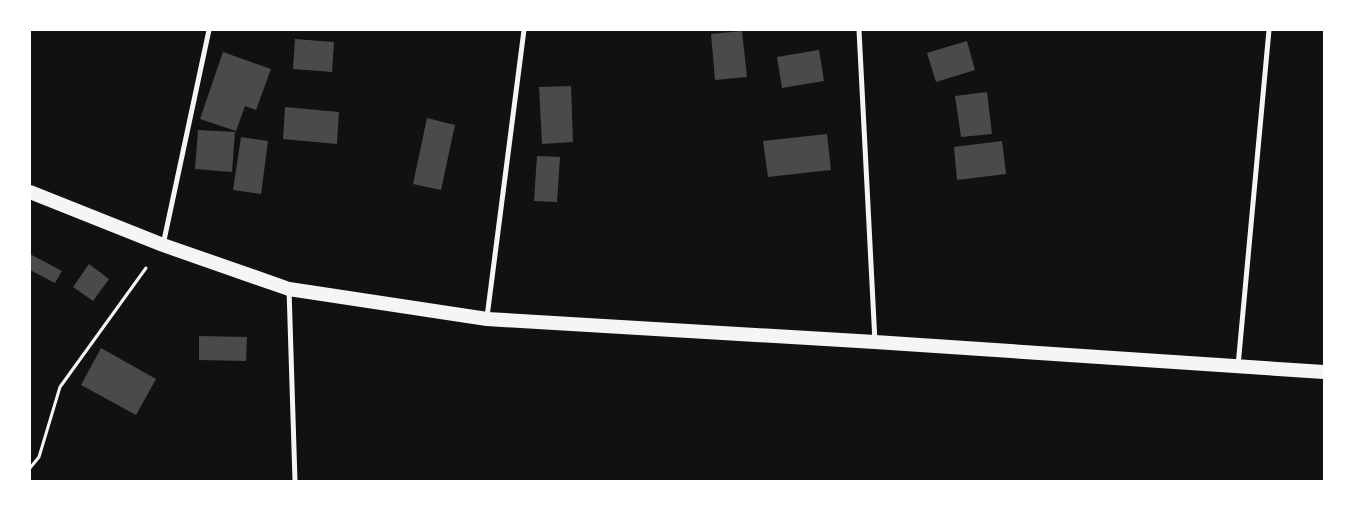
<svg xmlns="http://www.w3.org/2000/svg" width="1354" height="511" viewBox="0 0 1354 511" font-family="'Varela Round',sans-serif">
  <rect width="100%" height="100%" fill="#111"/>
  <g fill="#4a4a4a">
    <path d="M742 31 747 77 715 80 711 34Z"/>
    <path d="M295 39 334 42 332 72 293 69Z"/>
    <path d="M967 41 975 70 936 82 927 53Z"/>
    <path d="M819 50 824 81 782 88 777 57Z"/>
    <path d="M223 52 271 69 256 110 245 106 236 131 200 119Z"/>
    <path d="M571 86 573 142 542 144 539 87Z"/>
    <path d="M987 92 992 134 961 137 955 96Z"/>
    <path d="M285 107 339 112 337 144 283 139Z"/>
    <path d="M427 118 455 125 441 190 413 184Z"/>
    <path d="M198 130 235 132 232 172 195 169Z"/>
    <path d="M827 134 831 170 768 177 763 141Z"/>
    <path d="M241 137 268 141 261 194 233 190Z"/>
    <path d="M1002 141 1006 174 957 180 954 147Z"/>
    <path d="M537 156 560 157 557 202 534 201Z"/>
    <path d="M30 254 62 271 55 283 30 270Z"/>
    <path d="M89 264 109 279 93 301 73 287Z"/>
    <path d="M199 336 247 337 246 361 199 360Z"/>
    <path d="M101 348 156 379 136 415 81 385Z"/>
  </g>
  <g fill="none" stroke-linecap="round" stroke-linejoin="round">
    <path stroke="#f5f5f5" stroke-width="3" d="M30 468 39 457 60 387 146 268"/>
    <g stroke="#f5f5f5" stroke-width="5">
      <path d="M859 30 875 342"/>
      <path d="M163 245 209 30"/>
      <path d="M289 289 295 481"/>
      <path d="M487 317 524 30"/>
      <path d="M1238 366 1269 30"/>
    </g>
    <path stroke="#f5f5f5" stroke-width="14" d="M30 192 163 245 289 289 487 319 875 342 1324 372"/>
  </g>
  <rect width="1354" height="511" fill="none" stroke="#ffffff" stroke-width="62"/>
</svg>
